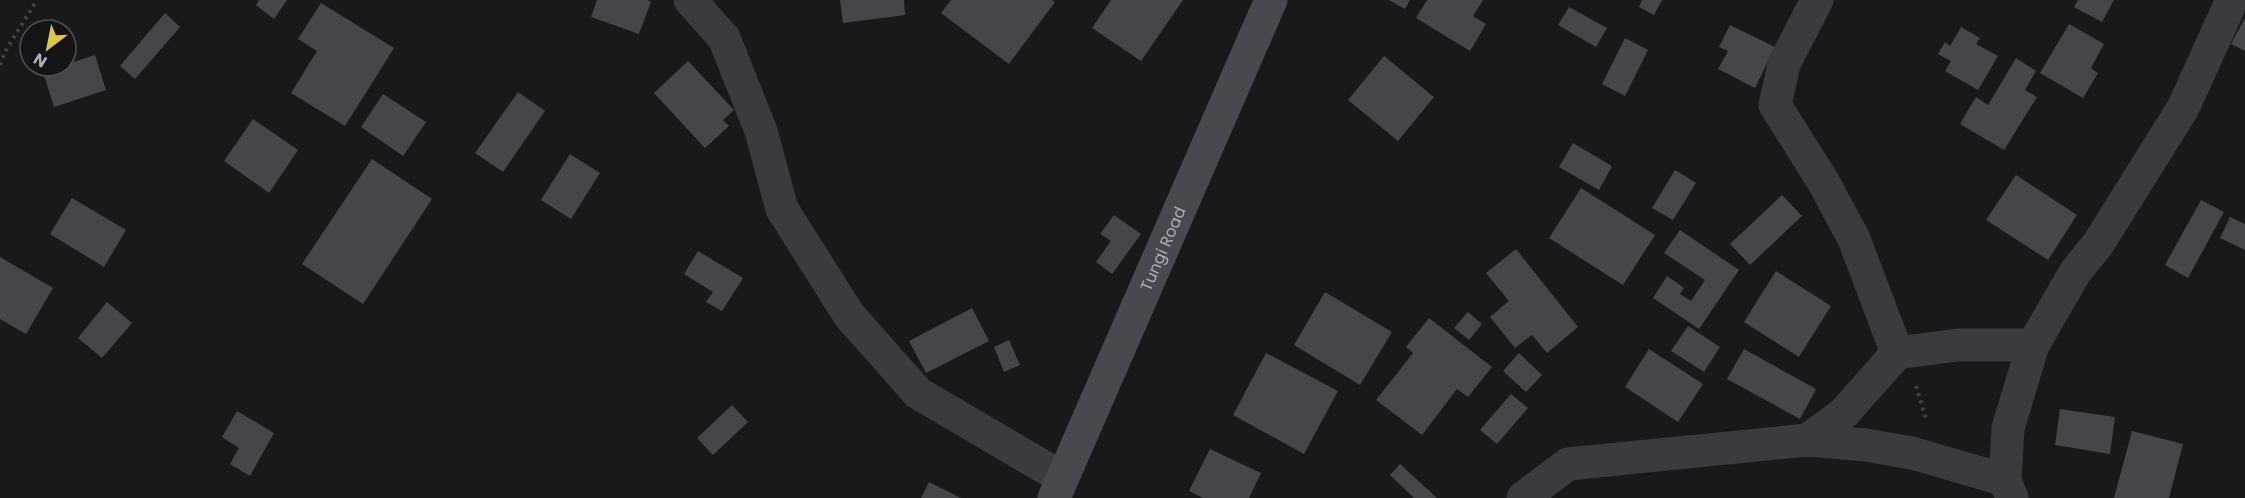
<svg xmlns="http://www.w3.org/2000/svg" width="2245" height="498" viewBox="0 0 2245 498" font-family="Poppins,sans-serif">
  <rect width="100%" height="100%" fill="#19181a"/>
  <g fill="#46464a">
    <path d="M259 0H287L274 19 256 5Z"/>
    <path d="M597 0H647L651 2 639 34 591 17Z"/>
    <path d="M840 0H904L905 15 843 23Z"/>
    <path d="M951 0H1052L1055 2 1009 64 941 13Z"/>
    <path d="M1111 0H1183L1141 61 1092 28Z"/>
    <path d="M1389 0H1410L1405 9Z"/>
    <path d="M1427 0H1483L1473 16 1486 24 1470 51 1416 18Z"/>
    <path d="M1642 0H1662L1654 15 1639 7Z"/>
    <path d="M2078 0H2114L2102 22 2074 7Z"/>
    <path d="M321 3 394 48 345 126 291 93 317 51 298 39Z"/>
    <path d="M1569 7 1607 28 1596 47 1558 25Z"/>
    <path d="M165 13 180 27 135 79 120 66Z"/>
    <path d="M2245 18V51L2231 44Z"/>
    <path d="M2069 24 2104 44 2091 68 2098 73 2083 98 2040 73Z"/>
    <path d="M1730 25 1775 47 1755 88 1718 69 1728 51 1719 47Z"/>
    <path d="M1961 27 1980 38 1976 44 1998 56 1978 90 1945 71 1951 61 1938 54 1945 42 1950 46Z"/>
    <path d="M1625 38 1648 50 1625 96 1602 84Z"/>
    <path d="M95 55 106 90 54 107 43 72Z"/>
    <path d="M1384 56 1434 97 1398 141 1348 100Z"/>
    <path d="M2016 58 2036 71 2025 90 2037 97 2004 150 1960 124 1976 97 1988 105Z"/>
    <path d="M688 61 734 110 723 120 729 126 705 148 654 93Z"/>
    <path d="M518 92 545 111 503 172 475 153Z"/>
    <path d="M383 94 426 122 403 156 361 127Z"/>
    <path d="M253 119 298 150 269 193 224 161Z"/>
    <path d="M1573 143 1612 166 1599 190 1559 167Z"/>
    <path d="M570 154 600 173 571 219 541 200Z"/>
    <path d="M372 159 432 199 363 304 302 264Z"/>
    <path d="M1675 170 1696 183 1673 220 1652 208Z"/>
    <path d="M2016 175 2077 215 2048 260 1986 220Z"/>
    <path d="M1581 188 1655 235 1623 285 1549 238Z"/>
    <path d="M1782 195 1802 216 1750 265 1730 244Z"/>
    <path d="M72 198 126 230 104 267 50 234Z"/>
    <path d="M2201 200 2224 212 2188 278 2165 265Z"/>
    <path d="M1114 215 1141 234 1112 274 1096 262 1111 241 1100 234Z"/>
    <path d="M2230 217 2245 224V250L2220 238Z"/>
    <path d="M1680 230 1739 270 1699 329 1653 298 1667 276 1684 288 1680 294 1691 301 1705 280 1664 253Z"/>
    <path d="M1516 249 1578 327 1547 353 1532 335 1515 348 1490 317 1509 301 1486 273Z"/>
    <path d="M698 251 743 278 722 311 706 302 713 292 684 274Z"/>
    <path d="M0 257 53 288 26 334 0 319Z"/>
    <path d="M1776 271 1831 306 1799 357 1744 322Z"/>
    <path d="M1325 292 1392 332 1360 385 1294 345Z"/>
    <path d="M107 302 132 323 102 358 78 338Z"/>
    <path d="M972 308 989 341 926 373 909 341Z"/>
    <path d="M1468 312 1482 324 1469 340 1454 328Z"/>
    <path d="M1429 318 1492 367 1468 397 1457 389 1422 435 1376 400 1413 353 1406 347Z"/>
    <path d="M1688 326 1720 347 1704 372 1671 351Z"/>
    <path d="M1009 340 1020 365 1004 372 994 347Z"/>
    <path d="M1649 349 1703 384 1678 422 1625 387Z"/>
    <path d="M1744 349 1816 389 1800 419 1727 379Z"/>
    <path d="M1266 353 1338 391 1304 454 1233 415Z"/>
    <path d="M1519 353 1542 375 1526 392 1503 371Z"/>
    <path d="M1511 394 1528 408 1497 444 1480 430Z"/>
    <path d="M732 405 748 422 713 455 697 438Z"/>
    <path d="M2060 409 2115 417 2110 454 2055 445Z"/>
    <path d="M237 411 274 433 250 476 230 464 239 448 222 437Z"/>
    <path d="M2132 431 2183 444 2169 498H2114Z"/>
    <path d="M1210 449 1261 473 1249 498H1203L1189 491Z"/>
    <path d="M1400 464 1437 498H1414L1390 475Z"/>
    <path d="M929 482 961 498H921Z"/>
  </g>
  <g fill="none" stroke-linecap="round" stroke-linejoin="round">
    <g stroke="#404145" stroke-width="4" stroke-dasharray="3 4.5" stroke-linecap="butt">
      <path d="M0 65 6 50 37 0"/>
      <path d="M1916 386 1926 419"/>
    </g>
    <g stroke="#3a3a3f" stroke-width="33">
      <path d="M690 0 724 38 761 131 782 209 849 315 918 393 1061 477"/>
      <path d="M1817 0 1784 64 1775 105 1824 183 1854 239 1897 353"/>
      <path d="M1807 440 1866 445 1912 453 2005 480"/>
      <path d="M1523 498 1568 464 1807 440 1844 413 1897 353 1958 345H2033"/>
      <path d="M2012 498 2005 480 2008 428 2033 345 2076 271 2098 244 2183 108 2232 0"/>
    </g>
    <path stroke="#48484e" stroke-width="33" id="s1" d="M1054 498 1271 0"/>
  </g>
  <g text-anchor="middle" stroke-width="5" stroke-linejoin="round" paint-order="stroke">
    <g font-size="16" fill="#acaeb8" stroke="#141315">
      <text dy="6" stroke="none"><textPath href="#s1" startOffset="272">Tungi Road</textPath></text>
    </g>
  </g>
  <g transform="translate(48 48) rotate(212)"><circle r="28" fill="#141315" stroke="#515156" stroke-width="1.5"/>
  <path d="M0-4.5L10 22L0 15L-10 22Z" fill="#dcc64f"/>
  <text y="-9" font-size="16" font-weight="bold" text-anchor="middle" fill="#acaeb8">N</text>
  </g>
</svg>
